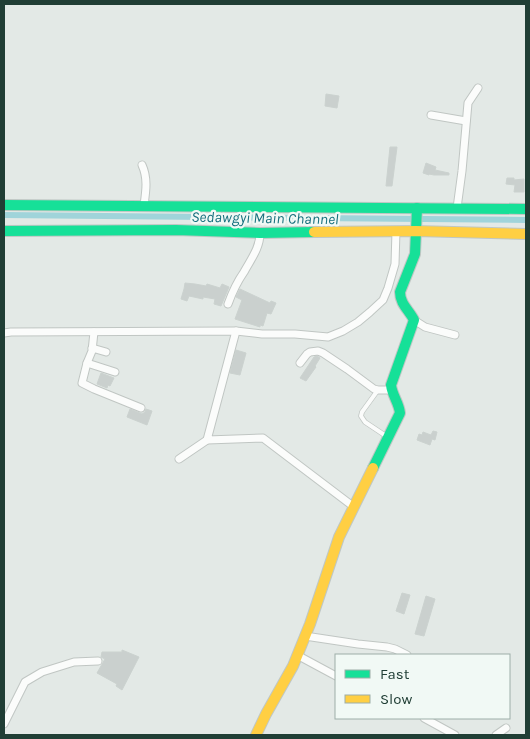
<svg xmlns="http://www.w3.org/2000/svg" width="530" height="739" viewBox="0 0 530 739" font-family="Karla,sans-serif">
  <rect width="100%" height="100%" fill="#e3e9e6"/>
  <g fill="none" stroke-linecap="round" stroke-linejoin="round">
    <path stroke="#a0d4da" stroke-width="6" d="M4 215 526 220"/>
  </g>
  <g fill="#cad0ce" stroke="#cbd2cf">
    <path d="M326 94 339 96 337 108 325 106Z"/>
    <path d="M390 147H397L392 186H386Z"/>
    <path d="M426 163 436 167 435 170 449 173V175H434L429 174V175L423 173Z"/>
    <path d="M507 178H514V180L524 179V192H514L515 185 506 184Z"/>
    <path d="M185 283 195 284 206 286 207 284 220 288 222 284 229 287 221 306 214 304 215 299 203 297V299L189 296 187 301 181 299 184 289Z"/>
    <path d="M240 289 270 303 271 301 276 303 271 314 267 313 263 326 260 325V327L235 319 242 300 236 297Z"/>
    <path d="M236 350 246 353 240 375 230 373Z"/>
    <path d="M317 356 320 358 315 366 316 367 306 381 300 378 314 357Z"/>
    <path d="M101 373 114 378 110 386 108 385 107 388 97 384Z"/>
    <path d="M130 409 142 414 145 412 146 409 152 411 147 425 127 417Z"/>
    <path d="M433 431 437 432 435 440 432 439 430 445 417 440 419 434 422 435 423 432 431 435Z"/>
    <path d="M402 593 410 595 404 614 396 611Z"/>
    <path d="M426 596 435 599 424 636 415 634Z"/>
    <path d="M122 650 139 657 122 690 116 686 117 684 97 673 105 659 101 657 102 652H122Z"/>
  </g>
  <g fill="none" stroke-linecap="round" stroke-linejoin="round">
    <g stroke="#c0c6c3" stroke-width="5.5">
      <path id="lane" d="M378 390 362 412 361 416 365 422 386 436"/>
    </g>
    <g stroke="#c0c6c3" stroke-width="9">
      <g id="street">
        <path d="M431 115 466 121"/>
        <path d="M142 165C148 178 146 191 144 205"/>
        <path d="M457 208 462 171 468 103 478 88"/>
        <path d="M228 304C232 293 237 282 244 272 251 259 260 248 260 233"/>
        <path d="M414 320 425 327 455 335"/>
        <path d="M236 331 207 440 263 438 354 507"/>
        <path d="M94 332 92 351 87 363 82 383 94 389 141 408"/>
        <path d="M4 333 11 332 236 331 262 334H295L328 337 343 331 358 322 370 312 383 300 388 288 395 264 396 231"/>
        <path d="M92 348 106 352"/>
        <path d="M87 363 115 372"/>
        <path d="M300 363 307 354 310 352 318 351 323 353 347 369 374 389 378 390H391"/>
        <path d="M179 459 207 440"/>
        <path d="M305 636 358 644 387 647 395 649 407 655"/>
        <path d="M297 655 336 676"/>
        <path d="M424 718 455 735"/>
        <path d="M4 724 25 682 42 672 74 662 98 661"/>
        <path d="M496 735 506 728"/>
      </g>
    </g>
    <g stroke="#bfc7c4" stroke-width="12">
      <g id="fast">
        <path d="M4 205 526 209"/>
        <path d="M4 231 176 230 260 233 314 232"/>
        <path d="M373 468 400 413C399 403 392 395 391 385L414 320C409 310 400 304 400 292L415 254 417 208"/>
      </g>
    </g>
    <g stroke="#bfc7c4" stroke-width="12">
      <g id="slow">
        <path d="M314 232 416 231 526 234"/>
        <path d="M256 735 266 714 293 666 310 624 339 537 373 468"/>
      </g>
    </g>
    <use href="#lane" stroke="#fbfcfb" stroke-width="4"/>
    <use href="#street" stroke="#fbfcfb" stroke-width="7"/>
    <use href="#fast" stroke="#16e098" stroke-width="10"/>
    <use href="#slow" stroke="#ffcf43" stroke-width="10"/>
  </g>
  <g text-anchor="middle" stroke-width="4.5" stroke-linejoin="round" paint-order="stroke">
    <g font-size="15" font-style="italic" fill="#166f7e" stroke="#f1f9f5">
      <text transform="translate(265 218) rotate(1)" y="5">Sedawgyi Main Channel</text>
    </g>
  </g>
  <rect width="530" height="739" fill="none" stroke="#203e35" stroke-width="10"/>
  <rect x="335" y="654" width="175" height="65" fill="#f1f9f5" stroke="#9daea8"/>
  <rect x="345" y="670" width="25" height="8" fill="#16e098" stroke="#9daea8"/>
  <text x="380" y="679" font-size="15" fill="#203e35">Fast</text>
  <rect x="345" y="695" width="25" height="8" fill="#ffcf43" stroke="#9daea8"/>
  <text x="380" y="704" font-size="15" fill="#203e35">Slow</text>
</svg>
